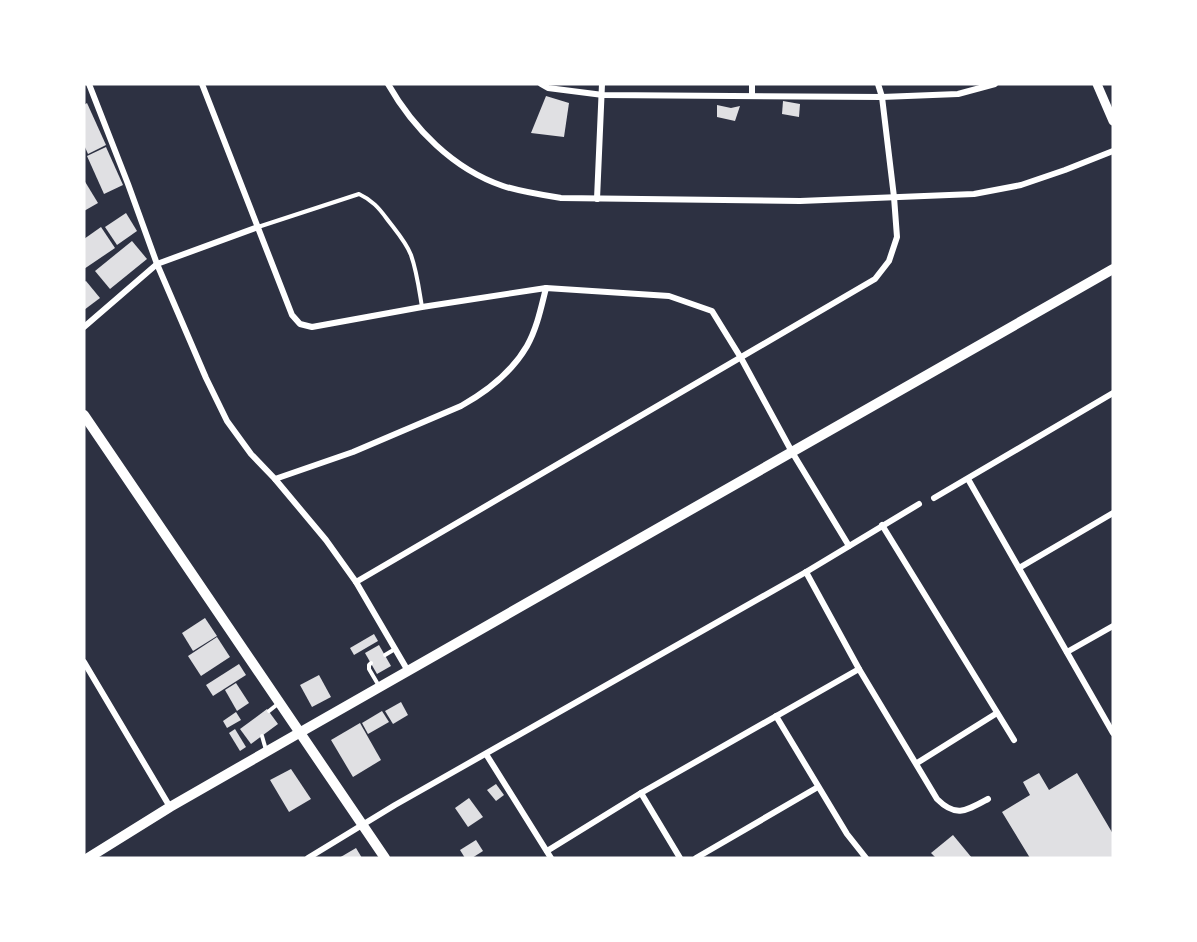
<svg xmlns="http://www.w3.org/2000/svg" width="1197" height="942" viewBox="0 0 1197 942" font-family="Inter,sans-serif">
  <rect width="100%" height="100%" fill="#2d3142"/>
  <g fill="#e0e0e3">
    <path d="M546 96 569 103 564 137 531 133Z"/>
    <path d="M783 101 800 104 799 117 782 114Z"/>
    <path d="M87 103 106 145 88 154 84 145V105Z"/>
    <path d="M717 105 731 108 740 106 735 121 717 117Z"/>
    <path d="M106 147 123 185 104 194 87 156Z"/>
    <path d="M84 180 98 203 84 211Z"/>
    <path d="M126 213 137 231 117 245 105 227Z"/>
    <path d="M101 227 115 248 84 269V239Z"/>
    <path d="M132 241 147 259 110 289 95 271Z"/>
    <path d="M86 281 100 298 84 310V282Z"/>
    <path d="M205 618 217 636 193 651 182 633Z"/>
    <path d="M374 634 378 641 354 655 350 648Z"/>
    <path d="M217 637 230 657 201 676 188 656Z"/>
    <path d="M379 645 391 666 377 674 365 653Z"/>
    <path d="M239 664 246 675 213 696 206 685Z"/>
    <path d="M319 675 331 697 312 707 300 685Z"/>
    <path d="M236 683 249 703 237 711 225 690Z"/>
    <path d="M401 702 408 715 393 724 385 711Z"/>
    <path d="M267 709 278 724 251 744 240 729Z"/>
    <path d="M382 711 389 722 368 734 362 723Z"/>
    <path d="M236 712 241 720 227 728 223 721Z"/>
    <path d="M360 723 381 760 353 777 331 740Z"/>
    <path d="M235 729 246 747 240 751 229 733Z"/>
    <path d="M291 769 311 799 289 812 270 780Z"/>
    <path d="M1039 773 1049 790 1077 773 1113 834V858H1030L1002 812 1030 795 1023 782Z"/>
    <path d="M496 784 504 795 496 801 487 790Z"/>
    <path d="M469 798 483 817 468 827 455 808Z"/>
    <path d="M953 835 972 858H936L931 853Z"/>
    <path d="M476 840 483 851 472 858H465L460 850Z"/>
    <path d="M356 848 362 858H339Z"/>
  </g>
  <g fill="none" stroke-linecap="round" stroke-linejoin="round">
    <g stroke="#fff" stroke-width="4">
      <path d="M258 227 359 194C372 200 379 208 387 219 396 231 406 242 411 255 417 272 419 289 422 307"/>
      <path d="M385 655 395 649"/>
      <path d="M371 663 369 665V669L379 686"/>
      <path d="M269 711 279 703"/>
      <path d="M262 736 266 750"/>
    </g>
    <g stroke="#fff" stroke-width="6">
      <path d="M89 84 128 184 157 264 206 378 227 421 251 454 275 479 326 540 356 582 408 671"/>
      <path d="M202 84 292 315 300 324 312 327 422 307 546 288 669 296 712 311 741 358 792 452 849 546"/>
      <path d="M388 84C413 128 453 169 503 186 522 192 542 195 561 198L800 201 974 194 1021 185 1065 170 1113 151"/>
      <path d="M541 84 548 88 603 95 882 97 958 94 995 84"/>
      <path d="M752 84V96"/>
      <path d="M597 199 602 84"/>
      <path d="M84 327 157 264 258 227"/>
      <path d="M275 479 353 452 461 406C486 392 512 372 527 346 537 328 541 308 546 288"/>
      <path d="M968 479 1113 733"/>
      <path d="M934 498 1113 393"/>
      <path d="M882 525 1014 740"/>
      <path d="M1019 568 1113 513"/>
      <path d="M806 572 859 669 937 799C956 818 966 811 988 799"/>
      <path d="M356 582 875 279 889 261 897 237 894 197 882 97 878 84"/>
      <path d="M1067 652 1113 626"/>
      <path d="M84 662 170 807"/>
      <path d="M776 716 847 834 866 858"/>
      <path d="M486 754 551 858"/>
      <path d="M917 763 997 713"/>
      <path d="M641 793 680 858"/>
      <path d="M547 851 641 793 859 669"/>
      <path d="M308 858 395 805 806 572 919 504"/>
      <path d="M696 858 818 787"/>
    </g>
    <path stroke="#fff" stroke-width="9" d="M1097 84 1113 121"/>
    <g stroke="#fff" stroke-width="10">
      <path d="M84 415 385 858"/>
      <path d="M88 858 170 807 299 733 1113 269"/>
    </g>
  </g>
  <rect width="1197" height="942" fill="none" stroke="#ffffff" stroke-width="171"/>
</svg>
